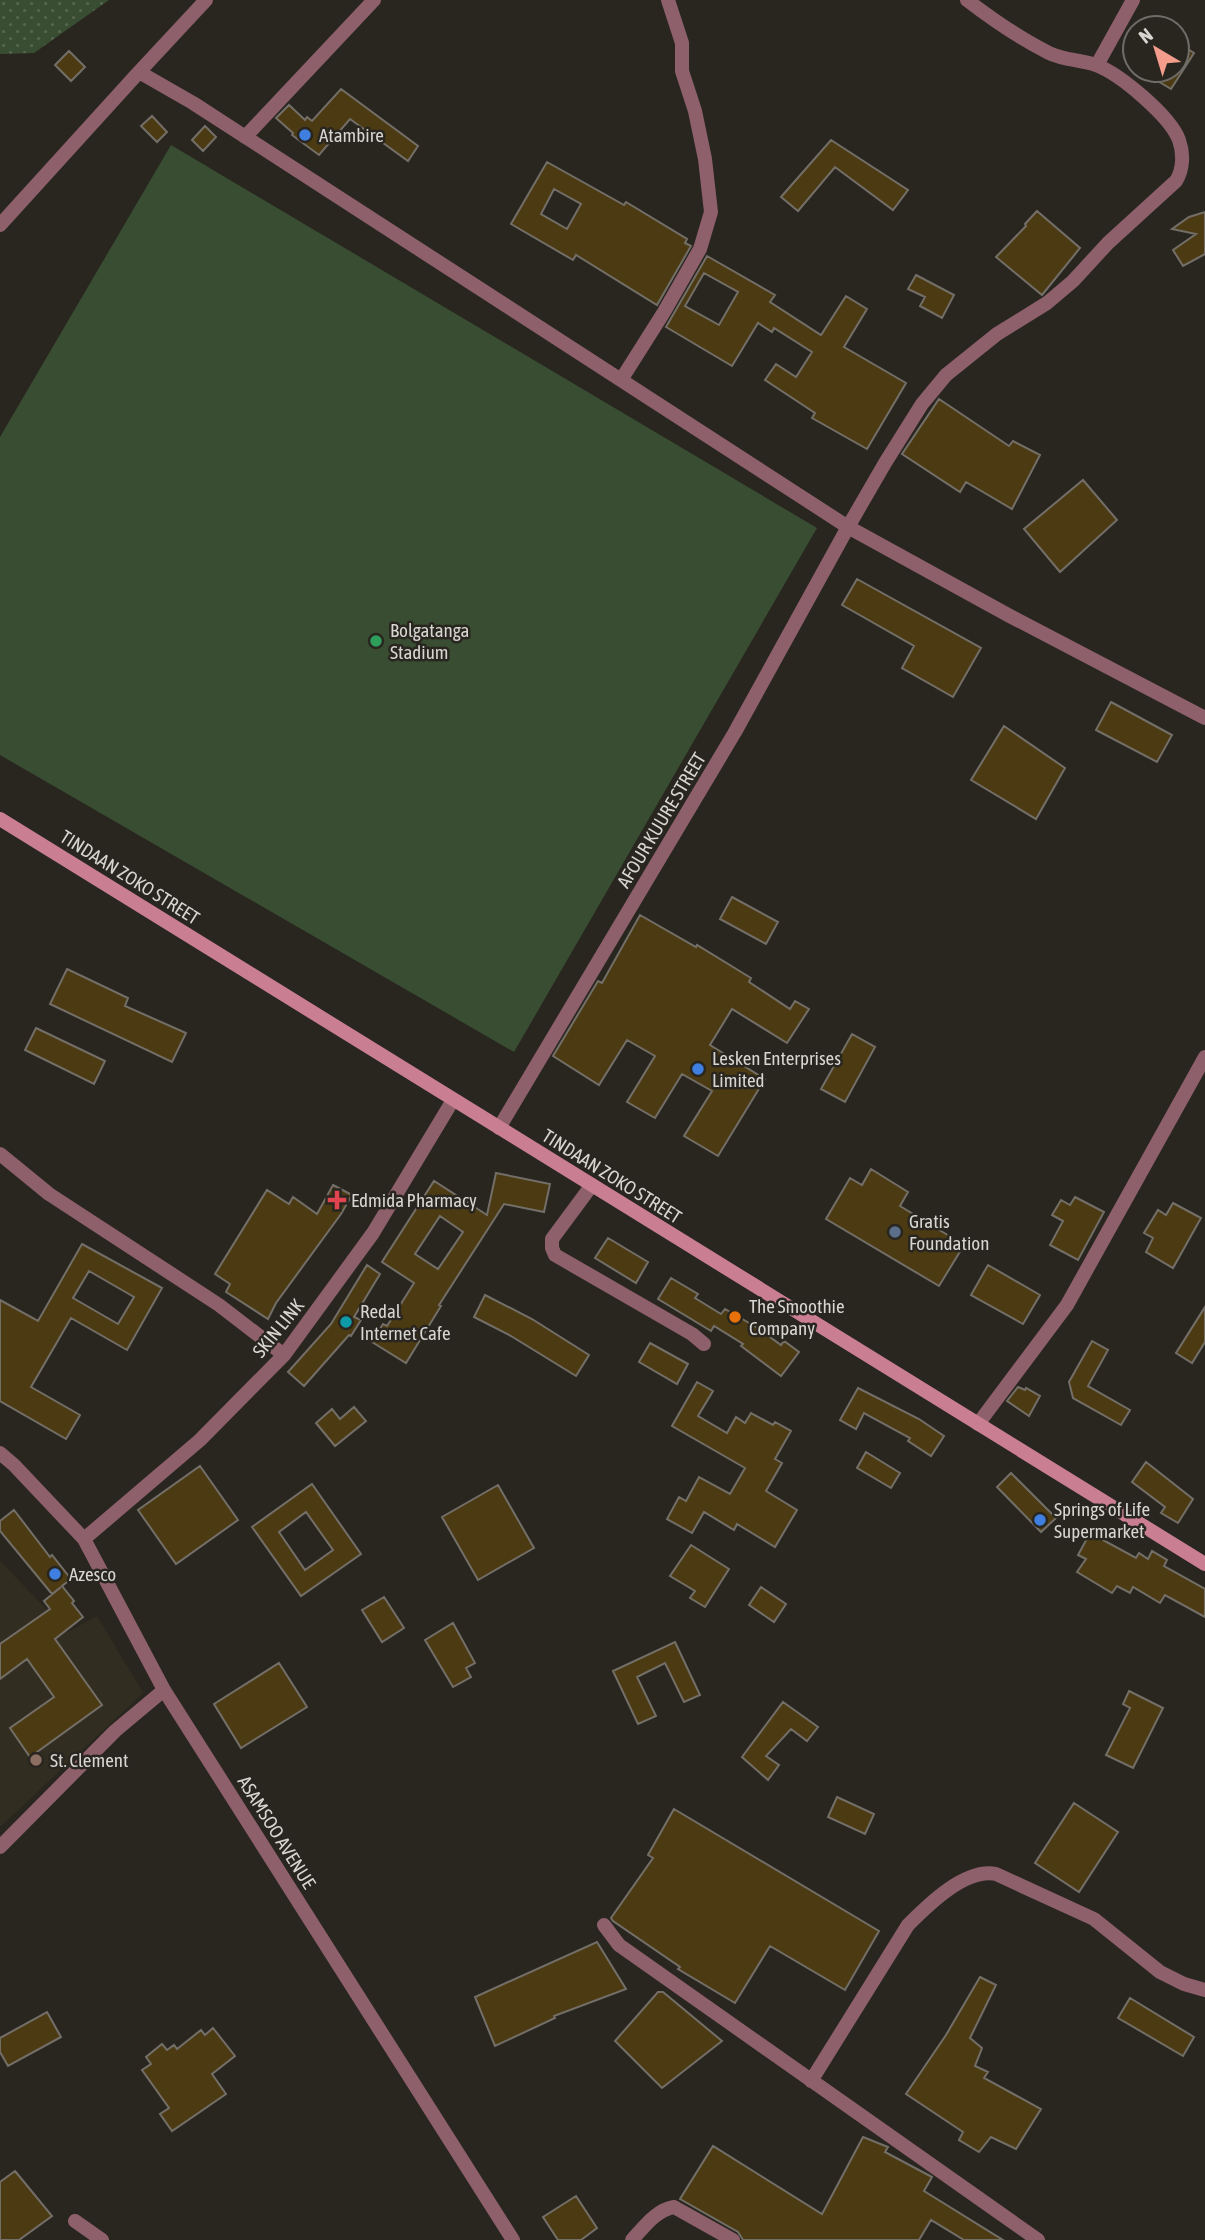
<svg xmlns="http://www.w3.org/2000/svg" width="1205" height="2240" font-family="'Asap Condensed',sans-serif">
	<style>
		.built { fill: #322d21 }
		.grass { fill: url(#grass-dots) }
		.pitch { fill: #384d31 }
		.building { fill: #4c3b12; stroke: #736f68; stroke-width: 2; fill-rule: evenodd }
		.lines { fill: none; stroke-linecap: round; stroke-linejoin: round }
		.minor { stroke: #8e606b; stroke-width: 14 }
		.secondary { stroke: #c97f91; stroke-width: 14 }
		.shop-dot { fill: #3f7fe0; stroke: #292620; stroke-width: 2.5 }
		.leisure-dot { fill: #2e9e5b; stroke: #292620; stroke-width: 2.5 }
		.health-dot { fill: #e0444e; stroke: #292620; stroke-width: 2.5 }
		.service-dot { fill: #5c6f8a; stroke: #292620; stroke-width: 2.5 }
		.food-dot { fill: #e8710a; stroke: #292620; stroke-width: 2.5 }
		.culture-dot { fill: #0f9aa8; stroke: #292620; stroke-width: 2.5 }
		.education-dot { fill: #8d6e63; stroke: #292620; stroke-width: 2.5 }
		.labels { text-anchor: middle; stroke-width: 5; stroke-linejoin: round; paint-order: stroke }
		.poi-label { font-size: 19px; fill: #d7d5d1; stroke: #292620; text-anchor: start }
		.street-label { font-size: 19px; fill: #d7d5d1; stroke: #292620 }
	</style>
	<defs>
		<pattern id="grass-dots" width="8" height="8" patternUnits="userSpaceOnUse" patternTransform="scale(1.75)"><rect width="8" height="8" fill="#384d31"/><path d="M2 2h.1M6 6h.1" fill="none" stroke="#54664e" stroke-width="1.8" stroke-linecap="round"/></pattern>
	</defs>
	<rect width="100%" height="100%" fill="#292620"/>
	<path class="built" d="M0 1561 68 1632 97 1616 143 1693 0 1827Z"/>
	<path class="grass" d="M0 0H109L34 53 0 54Z"/>
	<path class="pitch" d="M171 145 817 528 514 1052 0 755V437Z"/>
	<path class="building" d="M1177 42 1194 53 1171 89 1156 80 1162 70H1177Z
		M69 51 85 67 71 81 55 65Z
		M341 89 418 146 408 161 350 119 319 155 292 135 293 133 276 118 289 105 305 120 307 117 312 121Z
		M152 116 167 132 157 142 141 126Z
		M205 126 216 137 203 151 192 140Z
		M831 140 908 190 893 210 835 167 798 211 781 197Z
		M547 162 624 205 626 202 687 239 685 243 691 246 657 305 576 255 573 260 511 224ZM554 189 581 204 567 229 541 214Z
		M1037 211 1080 248 1042 295 996 257 1026 226 1025 224Z
		M1205 212V254L1183 266 1173 250 1196 234 1172 229 1189 217Z
		M707 256 775 295 770 302 821 335 846 296 867 309 844 347 906 383 867 449 812 418 815 413 765 380 776 364 796 377 812 352 774 328 772 332 758 323 732 366 666 327ZM704 273 738 292 719 325 685 306Z
		M916 275 954 295 942 318 920 306 925 297 908 289Z
		M939 399 1009 446 1013 441 1040 455 1012 509 966 482 960 492 902 454Z
		M1083 480 1117 520 1060 572 1024 529Z
		M857 579 981 648 953 697 902 668 914 646 842 605Z
		M1111 702 1172 735 1157 762 1096 730Z
		M1004 726 1065 768 1036 819 971 780Z
		M732 897 778 922 766 944 720 919Z
		M640 915 696 947 697 945 751 978 749 982 790 1009 795 1001 809 1009 787 1043 732 1009 710 1045 765 1079 718 1156 684 1136 712 1091 682 1074 655 1118 627 1102 655 1056 627 1040 599 1085 553 1056 598 981 602 983Z
		M67 969 128 998 125 1006 186 1033 172 1062 50 1004Z
		M36 1028 105 1061 94 1084 25 1050Z
		M852 1034 875 1047 845 1102 821 1089Z
		M871 1169 908 1192 900 1206 964 1245 939 1286 826 1219 850 1178 862 1185Z
		M496 1173 550 1184 544 1212 504 1204 439 1305 441 1306 406 1363 372 1342 383 1324 387 1326 414 1283 382 1262 434 1181 487 1215ZM440 1216 463 1232 438 1269 415 1254Z
		M333 1185 352 1195 341 1214 276 1303 268 1319 226 1292 230 1284 215 1274 267 1190 289 1204 293 1197 317 1214Z
		M1075 1197 1104 1212 1078 1260 1050 1245 1063 1221 1052 1215 1061 1200 1070 1205Z
		M1173 1203 1201 1218 1173 1268 1146 1252 1153 1238 1144 1233 1158 1210 1166 1215Z
		M608 1238 648 1262 636 1283 595 1258Z
		M82 1244 162 1288 127 1350 71 1318 31 1387 80 1415 66 1439 0 1401V1300L38 1321ZM89 1271 134 1297 118 1324 73 1298Z
		M367 1265 380 1274 354 1317 361 1320 351 1336 349 1335 304 1386 288 1372 331 1324Z
		M988 1265 1040 1295 1023 1324 971 1295Z
		M671 1278 698 1294 695 1298 721 1314 725 1309 756 1327 781 1345 784 1341 799 1352 781 1376 741 1346 743 1344 714 1326 711 1331 658 1299Z
		M485 1295 532 1319 589 1355 576 1376 511 1336 474 1317Z
		M1205 1307V1342L1192 1363 1176 1353Z
		M1092 1341 1108 1350 1088 1386 1130 1410 1121 1425 1073 1398 1069 1382Z
		M650 1343 688 1364 677 1384 639 1362Z
		M697 1382 713 1391 698 1416 727 1433 736 1417 745 1423 751 1413 773 1425 775 1422 791 1431 775 1459 782 1463 766 1491 797 1510 775 1547 737 1524 734 1530 704 1512 692 1533 667 1519 679 1497 686 1501 699 1477 730 1494 745 1468 672 1426Z
		M1018 1387 1025 1390 1026 1388 1040 1396 1029 1416 1007 1401Z
		M858 1388 919 1419 944 1436 931 1456 908 1441 910 1438 864 1413 856 1429 840 1420Z
		M354 1407 366 1421 335 1446 316 1423 332 1409 340 1419Z
		M866 1452 900 1473 891 1488 857 1468Z
		M1146 1462 1193 1499 1178 1523 1161 1513 1165 1507 1132 1482Z
		M200 1466 238 1520 176 1564 138 1510Z
		M1011 1473 1056 1518 1041 1532 997 1487Z
		M312 1484 361 1554 301 1596 252 1527ZM306 1512 333 1550 305 1570 279 1532Z
		M498 1485 534 1548 478 1580 442 1517Z
		M14 1510 50 1557 52 1555 71 1579 62 1586 74 1601 72 1603 83 1617 55 1639 102 1705 30 1757 10 1728 54 1697 27 1659 0 1679V1644L50 1609 44 1601 61 1587 52 1594 0 1531V1521Z
		M1090 1533 1136 1558 1139 1553 1148 1559 1152 1551 1167 1560 1164 1566 1205 1589V1617L1165 1595 1160 1603 1133 1587 1130 1593 1117 1586 1112 1593 1077 1572 1086 1559 1078 1555Z
		M691 1545 729 1569 705 1607 690 1598 695 1591 670 1576Z
		M761 1587 786 1604 774 1622 749 1605Z
		M384 1597 404 1628 382 1642 362 1610Z
		M453 1623 475 1663 466 1668 471 1677 453 1687 425 1640Z
		M675 1642 700 1695 684 1702 665 1663 637 1677 656 1716 638 1724 613 1671Z
		M279 1663 307 1707 241 1748 214 1704Z
		M1129 1691 1163 1708 1133 1768 1106 1755 1130 1708 1123 1704Z
		M783 1702 818 1727 807 1741 791 1729 766 1756 779 1765 768 1780 742 1757Z
		M837 1797 874 1814 865 1834 828 1817Z
		M1074 1803 1118 1832 1079 1892 1035 1863Z
		M674 1809 879 1931 845 1990 770 1946 735 2003 678 1969 680 1967 613 1921 611 1918 653 1858 648 1855Z
		M597 1942 626 1989 554 2016 555 2018 495 2046 475 1997Z
		M980 1977 996 1985 970 2038 982 2048 975 2066 988 2072 984 2078 1041 2109 1016 2149 991 2137 979 2152 959 2140 963 2132 906 2094 946 2035Z
		M658 1992H663L722 2041 662 2088 615 2041Z
		M1130 1998 1194 2037 1183 2056 1118 2018Z
		M47 2012 61 2037 8 2066 0 2052V2038Z
		M213 2028 235 2056 212 2074 226 2094 172 2131 160 2114 169 2108 142 2070 151 2064 146 2057 162 2044 167 2050 174 2045 177 2049 201 2030 205 2035Z
		M863 2137 888 2147 885 2152 932 2177 924 2191 1003 2240H964L931 2220 919 2240H743L738 2232 680 2199 713 2146 822 2214Z
		M15 2171 52 2216 19 2240H0V2182Z
		M576 2196 597 2228 581 2240H558L543 2217Z"/>
	<g class="lines">
		<path class="minor" d="M1097 65 1133 0
			M139 72 206 0
			M245 137 374 0
			M0 225 139 72 193 103 848 527 1008 615 1205 718
			M621 380 664 312 700 249 711 212 705 159 695 111 682 71V43L668 0
			M499 1128 735 732 848 527 885 463 922 404 946 375 997 334 1047 303 1073 281 1108 243 1176 181C1183 170 1184 154 1179 140 1170 116 1120 74 1096 65 1081 60 1063 60 1049 53 1019 38 993 20 967 0
			M0 1154 49 1194 219 1305 284 1355
			M592 1185 552 1239V1248L555 1255 692 1334 704 1344
			M978 1424 1067 1305 1205 1057
			M0 1453 14 1465 84 1539 164 1690 513 2240
			M84 1539 200 1440 284 1355 373 1233 453 1100
			M0 1847 115 1731 164 1690
			M604 1925 619 1945 1038 2240
			M811 2081 908 1925C928 1905 965 1868 996 1874L1094 1919 1160 1972 1184 1984 1205 1990
			M75 2221 102 2240
			M632 2240C644 2227 656 2210 674 2207L733 2240"/>
		<path class="secondary" d="M0 819 1205 1564"/>
	</g>
	<g class="shop-dot">
		<circle cx="305" cy="135" r="7"/>
		<circle cx="698" cy="1069" r="7"/>
		<circle cx="1040" cy="1520" r="7"/>
		<circle cx="55" cy="1574" r="7"/>
	</g>
	<circle class="leisure-dot" cx="376" cy="641" r="7"/>
	<path class="health-dot" d="M333.5 1189.5h7v7h7v7h-7v7h-7v-7h-7v-7h7z"/>
	<circle class="service-dot" cx="895" cy="1232" r="7"/>
	<circle class="food-dot" cx="735" cy="1317" r="7"/>
	<circle class="culture-dot" cx="346" cy="1322" r="7"/>
	<circle class="education-dot" cx="36" cy="1760" r="7"/>
	<g class="labels">
		<g class="poi-label">
			<text x="319" y="142">Atambire</text>
			<text x="390" y="637">Bolgatanga<tspan x="390" dy="22">Stadium</tspan></text>
			<text x="712" y="1065">Lesken Enterprises<tspan x="712" dy="22">Limited</tspan></text>
			<text x="351" y="1207">Edmida Pharmacy</text>
			<text x="909" y="1228">Gratis<tspan x="909" dy="22">Foundation</tspan></text>
			<text x="749" y="1313">The Smoothie<tspan x="749" dy="22">Company</tspan></text>
			<text x="360" y="1318">Redal<tspan x="360" dy="22">Internet Cafe</tspan></text>
			<text x="1054" y="1516">Springs of Life<tspan x="1054" dy="22">Supermarket</tspan></text>
			<text x="69" y="1581">Azesco</text>
			<text x="50" y="1767">St. Clement</text>
		</g>
		<g class="street-label">
			<text transform="translate(661 820) rotate(-59)" y="7">AFOUR KUURE STREET</text>
			<text transform="translate(130 877) rotate(32)" y="7">TINDAAN ZOKO STREET</text>
			<text transform="translate(612 1176) rotate(32)" y="7">TINDAAN ZOKO STREET</text>
			<text transform="translate(278 1328) rotate(-51)" y="7">SKIN LINK</text>
			<text transform="translate(277 1832) rotate(58)" y="7">ASAMSOO AVENUE</text>
		</g>
	</g>
	<g transform="translate(1156 49) rotate(322)"><circle r="33" fill="#292620" stroke="#6f6c67" stroke-width="2"/>
	<path d="M0-5L12 26L0 18L-12 26Z" fill="#f49d8d"/>
	<text y="-10" font-size="19" font-weight="bold" text-anchor="middle" fill="#d7d5d1">N</text>
	</g>
</svg>
